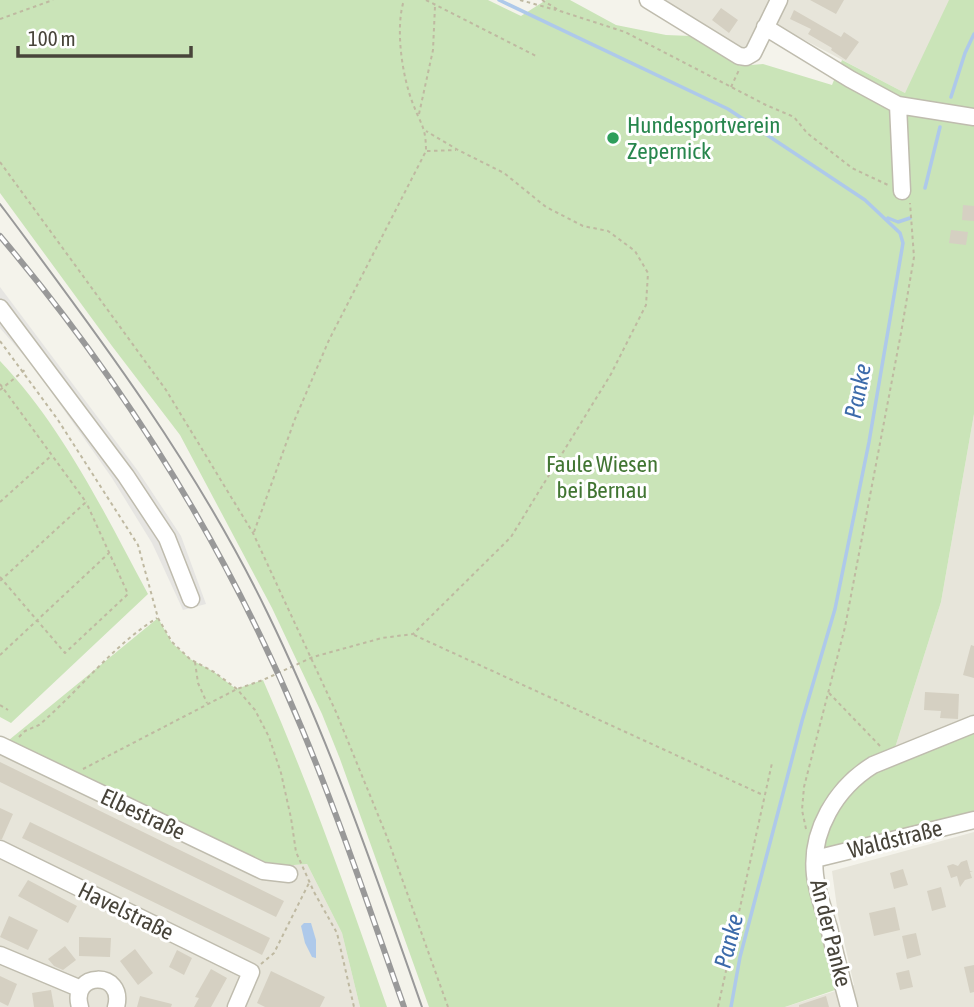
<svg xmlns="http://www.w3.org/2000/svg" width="974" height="1007" font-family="'Asap Condensed',sans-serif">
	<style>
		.residential { fill: #e7e5da }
		.green { fill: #cae4b8 }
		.parking { fill: #e6e5e2 }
		.water { fill: #aec9ea }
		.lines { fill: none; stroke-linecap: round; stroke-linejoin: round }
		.stream { stroke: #aec9ea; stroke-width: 3.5 }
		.building { fill: #d5d0c2 }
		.minor-casing { stroke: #bfbcae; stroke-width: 19 }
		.path { stroke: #bfb9a1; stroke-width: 2; stroke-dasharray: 3.5 3.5; stroke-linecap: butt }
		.minor { stroke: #fff; stroke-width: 16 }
		.tram { stroke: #999; stroke-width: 2 }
		.rail-casing { stroke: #999; stroke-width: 6 }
		.rail { stroke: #fff; stroke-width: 3.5; stroke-dasharray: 10; stroke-linecap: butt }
		.leisure-dot { fill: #2e9e5b; stroke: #fff; stroke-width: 2.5 }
		.labels { text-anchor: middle; stroke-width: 6; stroke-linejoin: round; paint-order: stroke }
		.leisure-label { font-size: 23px; fill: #27864d; stroke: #fff; text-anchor: start }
		.park-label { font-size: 23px; fill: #417532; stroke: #fff }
		.street-label { font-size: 23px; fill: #48443a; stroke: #fff }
		.water-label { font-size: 24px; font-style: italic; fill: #3c6baa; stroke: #fff }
	</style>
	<rect width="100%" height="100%" fill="#f4f3eb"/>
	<path class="residential" d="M647 0H954L905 93 776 25 747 52Z
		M974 414V716L894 751 941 602Z
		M0 736 76 772 295 865 307 864 342 933 360 1007H0Z
		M974 832V1007H785L854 985 838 915 832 871Z"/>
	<path class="green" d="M0 0H488L521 16 546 0H570L616 25 666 35 691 36 740 66 763 64 832 85 842 60 905 93 949 0H974V414L941 602 894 751 974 730V816L811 853 838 989 785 1007H429L340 759 322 714 272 608 180 435 112 346 0 193Z
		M0 361C63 427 105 514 148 594L11 723 0 717Z
		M158 618 172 643 190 659 214 672 236 689 263 680C310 787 349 897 387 1007H360L342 933 307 864 268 867 9 740Z"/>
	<path class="parking" d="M0 287 138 471 181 536 206 604 183 610 152 543 112 478 33 366 0 328Z"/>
	<path class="water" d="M304 923H311L316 940V958L312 957 305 943 301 926Z"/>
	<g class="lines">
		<path class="stream" d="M499 0 728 109 865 200 900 233 903 243 869 442 835 609 802 721 740 957 731 1007
			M951 97 965 53 974 34
			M925 188 940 127
			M888 218 898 222 910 218"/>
	</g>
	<path class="building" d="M810 0H844L836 14Z
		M721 8 738 20 729 33 712 20Z
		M794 10 841 37 844 32 859 42 846 60 831 50 832 48 808 34 811 29 790 19Z
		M963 205 974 206V221L962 220Z
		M951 230 968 232 966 245 949 243Z
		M971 645 974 646V678L963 675Z
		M925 692 959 694 958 719 940 718 941 711 924 710Z
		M0 762 284 901 276 917 0 782Z
		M0 808 13 814 2 839H0Z
		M30 822 270 938 262 955 22 838Z
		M967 860 970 871 973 872H970L972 878 965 880 960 887 957 876 951 878 947 866 953 864 958 866 961 862Z
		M903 869 908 885 894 889 890 873Z
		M28 880 77 906 68 923 18 896Z
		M941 887 946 907 932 911 927 891Z
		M895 907 900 930 874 936 869 913Z
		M9 916 38 930 28 950 0 937Z
		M916 933 921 955 907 959 902 936Z
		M79 937 111 938 110 957 79 956Z
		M65 946 76 960 63 970 54 966 48 959Z
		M135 949 153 973 138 985 120 961Z
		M177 950 192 958 184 975 169 967Z
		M974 965V992L970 993 964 967Z
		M211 969 227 978 211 1007H194L199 998 195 997Z
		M909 970 913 987 900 990 896 973Z
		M271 971 325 997 320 1007H265L257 1003Z
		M0 976 17 984 8 1006 0 1002Z
		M51 990 54 1007H34L32 993Z
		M140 996 172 1004 171 1007H137Z
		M826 996 829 1007H799V1005Z"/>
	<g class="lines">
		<defs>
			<path id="minor" d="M648 0 739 56 746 57 753 53 779 0
				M765 27 850 79 898 105 974 117
				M898 105 902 191
				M0 308 126 476 167 538 191 599
				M0 745 263 871 289 874
				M0 849 251 972 236 1007
				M815 859 974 820
				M0 955 81 989
				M80 1007C69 971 126 970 116 1007
				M849 1007C842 981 835 954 829 928 824 911 817 892 815 875 810 831 836 788 873 765L974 724"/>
		</defs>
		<use href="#minor" class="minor-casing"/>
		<path class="path" d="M426 0 538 57
			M520 0 556 10
			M542 0 560 11 625 32 766 105 794 117 807 133 852 168 888 185
			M0 19 53 0
			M731 87 739 70
			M419 114 433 50 435 6
			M427 151 456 150
			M0 162 166 390 253 533 336 712 387 837 448 1007
			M0 341 58 420 138 545 158 618 172 642 190 659 214 672 237 689 255 710 269 737 281 773 291 818 296 852 314 892 337 933 354 1007
			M0 384 86 502 0 581
			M0 390 26 369
			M0 502 51 456
			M254 532 295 419 329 340 426 151C426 127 421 125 413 104 402 76 395 28 404 0
			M0 577 65 653 128 594 86 502
			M414 635 763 795
			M0 655 109 553
			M195 662 198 683 207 703
			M829 693 881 747
			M0 705 8 710
			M19 737 25 731 39 725C79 691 112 646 157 618
			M83 769 237 689 263 680 313 657 382 638 413 634 511 537 611 374 646 305 648 273 635 251 608 231 583 226 546 207 504 173 458 150 426 131
			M806 829 802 810 804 787 845 627 901 333 914 257 910 203
			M261 964 274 953 309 883
			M718 1007 772 763"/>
		<use href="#minor" class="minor"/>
		<path class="tram" d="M0 204C98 335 196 465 267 612 329 739 375 873 422 1007"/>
		<defs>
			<path id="rail" d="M0 236C125 384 228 550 302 729 340 820 371 914 404 1007"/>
		</defs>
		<use href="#rail" class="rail-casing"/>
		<use href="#rail" class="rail"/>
	</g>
	<circle class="leisure-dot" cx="613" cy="138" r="7"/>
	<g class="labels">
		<g class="leisure-label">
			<text x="627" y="133">Hundesportverein<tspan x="627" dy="26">Zepernick</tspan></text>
		</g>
		<g class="park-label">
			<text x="602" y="472">Faule Wiesen<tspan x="602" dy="26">bei Bernau</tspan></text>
		</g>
		<g class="street-label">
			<text transform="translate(143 814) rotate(25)" y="8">Elbestraße</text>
			<text transform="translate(895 839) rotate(-14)" y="8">Waldstraße</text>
			<text transform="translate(126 911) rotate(26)" y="8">Havelstraße</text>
			<text transform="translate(831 933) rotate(76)" y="8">An der Panke</text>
		</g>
		<g class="water-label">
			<text transform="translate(858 391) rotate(-79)" y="8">Panke</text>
			<text transform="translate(729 941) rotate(-76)" y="8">Panke</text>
		</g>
	</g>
	<path d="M18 46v10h173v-10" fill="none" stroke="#48443a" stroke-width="3.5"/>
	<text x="28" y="46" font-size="21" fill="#48443a" stroke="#ffffff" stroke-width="5" paint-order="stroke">100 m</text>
</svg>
